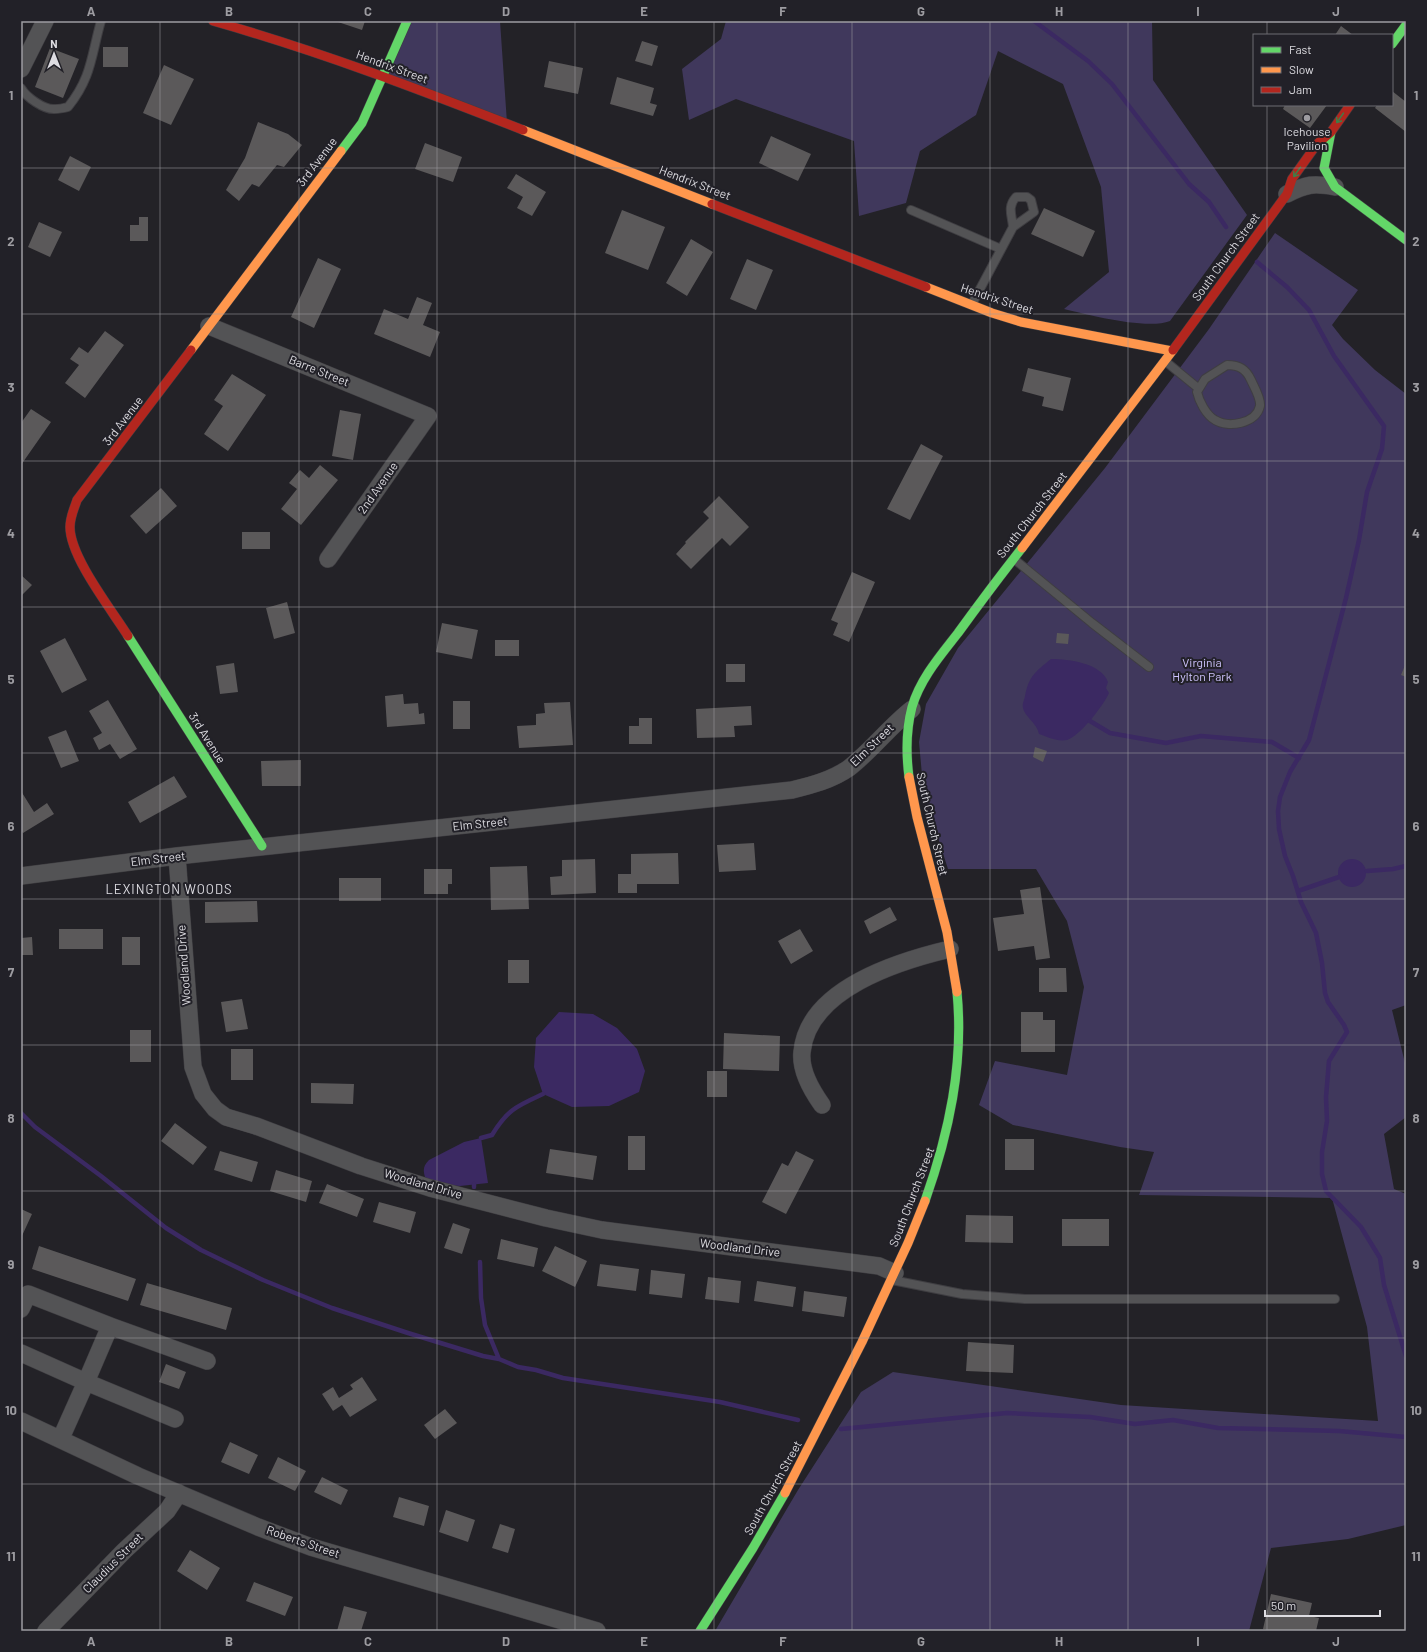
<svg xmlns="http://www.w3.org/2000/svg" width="1427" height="1652" font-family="Barlow,sans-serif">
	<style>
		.green { fill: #40385c }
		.water { fill: #3b2962 }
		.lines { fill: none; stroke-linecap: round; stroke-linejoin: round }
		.stream { stroke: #3b2962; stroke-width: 4.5 }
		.building { fill: #5b595a }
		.lane-casing { stroke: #3f3e42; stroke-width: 10 }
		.street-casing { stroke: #3f3e42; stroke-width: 18 }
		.fast-casing { stroke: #3f3e42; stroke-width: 10 }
		.slow-casing { stroke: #3f3e42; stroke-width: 10 }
		.jam-casing { stroke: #3f3e42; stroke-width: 10 }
		.lane { stroke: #535355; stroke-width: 8 }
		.street { stroke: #535355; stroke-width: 17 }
		.fast { stroke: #63d668; stroke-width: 9 }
		.slow { stroke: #ff974d; stroke-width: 9 }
		.jam { stroke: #b3261e; stroke-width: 9 }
		.oneway { stroke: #427c48 }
		.grid { fill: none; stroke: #9d9ca1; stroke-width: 1; stroke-opacity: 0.55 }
		.poi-dot { fill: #9d9ca1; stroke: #222128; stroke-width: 1.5 }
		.labels { text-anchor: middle; stroke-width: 4; stroke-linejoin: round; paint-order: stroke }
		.street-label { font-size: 12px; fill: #dedde2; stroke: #222128 }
		.poi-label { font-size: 12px; fill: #dedde2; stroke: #222128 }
		.park-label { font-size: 12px; fill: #cec3fd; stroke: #222128 }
		.neighbourhood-label { font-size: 13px; letter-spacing: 1px; fill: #dedde2; stroke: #222128 }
		.neatline { fill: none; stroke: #9d9ca1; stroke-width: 1.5 }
		.grid-label { font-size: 13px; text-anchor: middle; font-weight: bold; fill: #9d9ca1 }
	</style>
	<rect width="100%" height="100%" fill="#232227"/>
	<path class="green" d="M407 21H500L507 123 383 75Z
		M726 21H1152L1153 80 1247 215 1170 321C1147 330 1089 315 1064 309L1109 272 1101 187 1063 84 998 51 976 115 920 151 906 203 859 216 854 141 736 99 689 120 682 69 721 39Z
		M1275 233 1358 290 1332 325 1343 339 1375 370 1406 394V1005L1392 1010 1406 1067V1117L1384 1134 1394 1189 1406 1194V1525L1348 1539 1271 1548 1249 1631H715L798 1490 861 1392 893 1372 1121 1405 1378 1421 1367 1327 1332 1198 1139 1195 1154 1152 1120 1147 1013 1125 979 1105 995 1061 1067 1075 1084 987 1067 921 1036 869H948L928 807 922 775 919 742 926 704 958 648 1105 468 1209 329Z"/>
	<path class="water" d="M1051 659C1069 659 1101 663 1108 682L1106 688 1109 693C1104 705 1079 737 1067 740 1057 742 1048 737 1039 734 1037 724 1028 719 1024 711 1021 704 1024 702 1025 696 1029 676 1035 672 1051 659Z
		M1338 873a14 14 0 1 1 28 0a14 14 0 1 1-28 0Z
		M559 1012 593 1014 617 1028 637 1049 645 1071 639 1092 609 1106 572 1107 543 1094 534 1067 536 1038Z
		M481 1138 488 1183 460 1186 436 1184 425 1177C423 1170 423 1166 429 1160L464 1142Z"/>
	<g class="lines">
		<path class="stream" d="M1034 21 1088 61 1112 84 1189 184 1209 202 1226 227
			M1257 262 1287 287 1309 310 1334 356 1384 426 1382 449 1367 492 1359 540 1346 598 1309 740 1290 772 1280 797 1278 811 1279 829 1285 856 1293 876 1301 902 1316 933 1322 963 1325 993 1328 1002 1344 1025 1347 1032 1329 1061 1326 1097 1327 1121 1322 1152V1174L1326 1191 1361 1227 1380 1258 1384 1285 1406 1356
			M1090 721 1110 733 1166 743 1201 736 1272 742 1299 758
			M1367 871 1393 869 1406 866
			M1298 891 1339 877
			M21 1113 35 1127 101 1176 166 1228 201 1250 263 1280 332 1308 408 1333 483 1356 499 1359 518 1367 536 1370 563 1378 720 1402 798 1420
			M481 1138 492 1135C508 1109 517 1106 543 1094
			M474 1184V1187
			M480 1262 481 1298 485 1325 499 1359
			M841 1429 1007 1413 1090 1417 1135 1424 1173 1420 1218 1428 1339 1431 1406 1437"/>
	</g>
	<path class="building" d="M335 21H365L362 30Z
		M1341 26 1353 35H1335Z
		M642 41 658 46 652 66 635 61Z
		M103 47H128V67H103Z
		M50 48 79 59 63 98 35 87Z
		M549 61 583 68 578 94 544 87Z
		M164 65 194 79 171 125 143 113Z
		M617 77 654 88 650 103 657 105 653 116 610 104Z
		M1392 91 1406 102V132L1375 108 1377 105H1392Z
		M1285 105H1327L1310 128 1283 109Z
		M258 122 288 134 302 145 284 167 277 165 259 187 252 184 239 201 226 190 245 158Z
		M771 136 811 154 798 181 759 163Z
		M425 143 462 157 453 182 415 169Z
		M70 156 91 167 79 191 58 180Z
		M516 174 546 192 532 216 517 208 523 197 507 188Z
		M1044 208 1095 231 1083 257 1031 234Z
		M622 210 665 227 648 270 605 253Z
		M139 217H148V241H130V225H139Z
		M39 222 62 232 50 257 28 247Z
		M691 239 713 252 687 296 666 283Z
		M318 258 341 269 314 328 291 317Z
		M747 259 773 270 756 310 730 299Z
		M417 297 432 303 423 325 440 332 430 357 374 334 384 309 408 319Z
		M105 331 124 345 85 398 65 383 79 365 70 359 79 347 88 353Z
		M1028 368 1071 378 1063 411 1042 406 1044 397 1022 391Z
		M232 374 266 395 228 451 204 434 223 406 214 400Z
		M31 409 51 422 21 465V423Z
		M340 410 361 414 353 460 332 456Z
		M921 444 943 456 910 520 887 509Z
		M320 465 338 480 301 525 281 509 297 489 289 483 300 470 309 478Z
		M161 488 177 506 146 534 130 516Z
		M719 496 749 527 730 546 722 538 691 569 676 554 686 543 685 542 709 518 703 512Z
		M242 532H270V549H242Z
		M852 572 875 582 849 642 833 635 838 623 831 620Z
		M21 575 32 585 21 596Z
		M287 602 295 633 274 639 266 608Z
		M442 623 478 630 472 659 436 652Z
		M1057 633 1069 634 1068 644 1056 643Z
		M65 638 87 680 62 693 40 651Z
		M495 640H519V656H495Z
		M234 663 238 692 220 694 216 666Z
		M1406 663V677L1401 675Z
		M726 664H745V682H726Z
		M403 694 404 704 418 703 419 714 424 713 425 724 387 727 385 696Z
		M108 700 137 749 120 759 110 744 99 750 93 738 102 733 89 711Z
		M453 701H470V729H453Z
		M570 702 573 745 519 748 517 726 536 725V714L545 713 544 703Z
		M751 706 752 725 734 726 735 737 697 738 696 709Z
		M639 718H652V744H629V726H639Z
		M66 730 79 761 61 768 48 737Z
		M1035 747 1047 751 1043 762 1033 757Z
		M301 760V786H262L261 761Z
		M174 776 187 797 140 823 128 802Z
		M21 791 34 812 47 803 54 814 23 833 21 830Z
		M754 843 756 870 719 872 717 845Z
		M678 853 679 884H637V893H618V874H631V854Z
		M595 859 596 893 551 895 550 877 562 876V860Z
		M527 866 529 909 491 910 490 867Z
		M424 869H452V884H448V894H424Z
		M339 878H381V901H339Z
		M1040 887 1050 958 1036 960 1034 946 998 951 993 918 1024 914 1020 890Z
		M257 901 258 922 205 923V902Z
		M890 907 897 920 870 934 864 921Z
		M59 929H103V949H59Z
		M800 929 813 951 791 964 778 941Z
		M32 937 33 955H21V938Z
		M122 937H140V965H122Z
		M508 960H529V983H508Z
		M1039 968H1066L1067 992H1039Z
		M242 999 248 1029 226 1032 221 1002Z
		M1021 1012H1043V1020H1055V1052H1021Z
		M130 1030H151V1062H130Z
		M724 1033 780 1036 779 1071 723 1069Z
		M231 1049H253V1080H231Z
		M707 1071H727V1097H707Z
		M311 1083 354 1084 353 1104 311 1103Z
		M175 1123 207 1147 193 1165 161 1141Z
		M628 1136H645V1170H628Z
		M1005 1139H1034V1170H1005Z
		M550 1149 597 1156 593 1180 546 1173Z
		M220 1151 258 1162 252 1182 214 1170Z
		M796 1151 814 1160 786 1214 762 1202 782 1163 788 1166Z
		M276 1170 312 1181 306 1202 270 1191Z
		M327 1184 364 1199 357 1217 319 1203Z
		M379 1202 416 1212 410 1233 373 1222Z
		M21 1209 32 1214 21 1238Z
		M966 1215 1013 1216V1243L965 1242Z
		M1062 1219H1109V1246H1062Z
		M453 1223 470 1229 462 1254 444 1248Z
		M501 1239 538 1248 534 1267 497 1259Z
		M39 1246 136 1279 128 1301 32 1269Z
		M555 1246 587 1261 575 1287 542 1271Z
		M600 1264 639 1269 636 1291 597 1286Z
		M651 1270 685 1274 682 1298 649 1294Z
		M708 1277 741 1281 739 1303 705 1299Z
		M757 1281 796 1287 793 1307 754 1301Z
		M147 1283 232 1308 226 1330 140 1305Z
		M804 1291 847 1297 844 1317 802 1311Z
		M968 1342 1014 1345 1013 1373 966 1371Z
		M166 1364 186 1372 179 1389 159 1382Z
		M362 1377 377 1400 350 1417 342 1405 333 1411 322 1394 333 1387 339 1398 353 1389 350 1385Z
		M445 1409 457 1423 435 1439 424 1425Z
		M230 1442 258 1455 249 1474 221 1462Z
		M278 1457 306 1471 295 1491 268 1478Z
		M322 1477 348 1490 341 1505 314 1492Z
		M399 1497 429 1506 424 1526 393 1517Z
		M446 1510 475 1520 468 1542 439 1532Z
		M500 1524 515 1529 508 1553 492 1548Z
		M190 1550 220 1568 207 1590 177 1571Z
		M254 1582 293 1597 285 1616 246 1601Z
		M1271 1594 1312 1603 1309 1616 1319 1618 1316 1631H1274L1263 1629Z
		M344 1606 367 1612 361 1631H337Z"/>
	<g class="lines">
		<defs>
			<path id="lane" d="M21 88C26 97 44 110 55 109 59 109 64 108 68 107 92 77 91 56 101 21
				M911 210 1001 249
				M972 304 1013 227 1034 212 1031 200 1027 197H1016C1007 207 1012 215 1013 227
				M1165 361 1198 388
				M1227 365C1239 365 1246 369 1251 380 1254 387 1261 398 1260 406 1256 424 1228 428 1215 420 1206 415 1199 401 1197 392L1205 379Z
				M1014 559 1092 623 1149 667
				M892 1280 962 1294 1025 1299H1335"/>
			<path id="street" d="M21 69 45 21
				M1287 194C1306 184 1314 183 1335 187
				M209 326 428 416 328 559
				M177 856 193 1067 203 1094 215 1109 226 1117 256 1126 361 1166 430 1188 546 1218 602 1230 879 1266 895 1273
				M21 876 177 856 792 790C812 785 832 780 849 768 872 750 889 727 912 709
				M822 1105C812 1091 800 1070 802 1052 808 989 899 961 950 949
				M21 1309 28 1294 110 1326
				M21 1353 86 1382 61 1438
				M175 1419 86 1382 110 1326 207 1361
				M21 1421 138 1476 258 1527 311 1547 597 1631
				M46 1631 124 1551 167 1511 179 1493"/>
			<path id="fast" d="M1392 44 1406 25
				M1331 132 1324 168 1335 187 1406 240
				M341 151 362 123 407 21
				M128 636 262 846
				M909 777C906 754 906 730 912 707 920 679 940 656 958 633 979 604 1000 576 1022 548
				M925 1201C949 1133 964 1064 957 992
				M700 1631 753 1548 785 1493"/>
			<path id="slow" d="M523 130 712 204
				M926 287 992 313 1021 322 1172 351
				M191 350 341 151
				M1022 548 1173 350
				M909 777 917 817 947 932 957 992
				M785 1493 862 1342 908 1243 925 1201"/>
			<path id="jam" d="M213 21C319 51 421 90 523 130
				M712 204 926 287
				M1173 350 1287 194 1292 179 1317 144 1331 132 1350 105
				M128 636C111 609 70 557 70 527 70 517 74 509 77 500L191 350"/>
		</defs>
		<use href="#lane" class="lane-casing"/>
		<use href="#street" class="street-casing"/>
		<use href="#fast" class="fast-casing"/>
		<use href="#slow" class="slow-casing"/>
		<use href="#jam" class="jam-casing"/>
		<use href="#lane" class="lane"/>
		<use href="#street" class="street"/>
		<use href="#fast" class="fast"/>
		<use href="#slow" class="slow"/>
		<use href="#jam" class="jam"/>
	</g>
	<defs><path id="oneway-shaft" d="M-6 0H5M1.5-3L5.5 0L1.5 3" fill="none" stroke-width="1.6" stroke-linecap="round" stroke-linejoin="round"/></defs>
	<g class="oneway">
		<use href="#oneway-shaft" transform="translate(1340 118) rotate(125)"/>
		<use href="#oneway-shaft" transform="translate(1297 172) rotate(126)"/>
	</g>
	<path class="grid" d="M160 21V1631M299 21V1631M437 21V1631M575 21V1631M714 21V1631M852 21V1631M990 21V1631M1128 21V1631M1267 21V35M1267 105V1631M21 168H1406M21 314H1406M21 461H1406M21 607H1406M21 753H1406M21 899H1406M21 1045H1406M21 1191H1406M21 1338H1406M21 1484H1406"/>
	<circle class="poi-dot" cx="1307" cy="118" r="4"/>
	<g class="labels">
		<g class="street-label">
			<text transform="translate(392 67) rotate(20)" y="4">Hendrix Street</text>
			<text transform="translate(317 162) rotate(-53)" y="4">3rd Avenue</text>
			<text transform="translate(695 183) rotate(21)" y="4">Hendrix Street</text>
			<text transform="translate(1226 257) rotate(-54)" y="4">South Church Street</text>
			<text transform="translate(997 299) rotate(18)" y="4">Hendrix Street</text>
			<text transform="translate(319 371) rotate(22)" y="4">Barre Street</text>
			<text transform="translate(123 421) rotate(-53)" y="4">3rd Avenue</text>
			<text transform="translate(378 488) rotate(-55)" y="4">2nd Avenue</text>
			<text transform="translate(1032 515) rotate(-52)" y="4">South Church Street</text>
			<text transform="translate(207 738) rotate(58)" y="4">3rd Avenue</text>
			<text transform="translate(872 745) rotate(-44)" y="4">Elm Street</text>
			<text transform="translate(480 824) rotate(-6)" y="4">Elm Street</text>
			<text transform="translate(932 824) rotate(77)" y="4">South Church Street</text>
			<text transform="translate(158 859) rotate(-7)" y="4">Elm Street</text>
			<text transform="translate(184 965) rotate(-94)" y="4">Woodland Drive</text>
			<text transform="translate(423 1184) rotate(16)" y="4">Woodland Drive</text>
			<text transform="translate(912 1197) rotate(-69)" y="4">South Church Street</text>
			<text transform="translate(740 1248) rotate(7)" y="4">Woodland Drive</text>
			<text transform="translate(773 1488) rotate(-61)" y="4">South Church Street</text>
			<text transform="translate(303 1542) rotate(19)" y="4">Roberts Street</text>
			<text transform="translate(113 1563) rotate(-45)" y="4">Claudius Street</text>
		</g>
		<g class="poi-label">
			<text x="1307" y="136">Icehouse<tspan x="1307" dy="14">Pavilion</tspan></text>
		</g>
		<g class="park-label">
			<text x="1202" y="667">Virginia<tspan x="1202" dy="14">Hylton Park</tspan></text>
		</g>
		<g class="neighbourhood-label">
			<text x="169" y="894">LEXINGTON WOODS</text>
		</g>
	</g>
	<rect width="1427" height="1652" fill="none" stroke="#222128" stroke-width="44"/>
	<rect x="1253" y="34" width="140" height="72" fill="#222128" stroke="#6d6c72"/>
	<rect x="1261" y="47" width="20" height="6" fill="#63d668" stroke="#6d6c72"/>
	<text x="1289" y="54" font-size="12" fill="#dedde2">Fast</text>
	<rect x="1261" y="67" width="20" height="6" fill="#ff974d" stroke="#6d6c72"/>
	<text x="1289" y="74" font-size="12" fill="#dedde2">Slow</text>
	<rect x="1261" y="87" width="20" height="6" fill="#b3261e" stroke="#6d6c72"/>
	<text x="1289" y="94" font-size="12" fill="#dedde2">Jam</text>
	<g transform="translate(54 54)" stroke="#222128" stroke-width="3" paint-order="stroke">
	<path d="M0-3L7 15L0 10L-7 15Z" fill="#dedde2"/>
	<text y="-6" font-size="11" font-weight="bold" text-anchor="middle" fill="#dedde2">N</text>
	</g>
	<path d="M1265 1610v6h115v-6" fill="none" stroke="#dedde2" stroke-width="2"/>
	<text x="1271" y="1610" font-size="12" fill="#dedde2" stroke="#222128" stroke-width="3" paint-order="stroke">50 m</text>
	<rect x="22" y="22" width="1383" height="1608" class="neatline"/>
	<g class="grid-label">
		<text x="91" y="16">A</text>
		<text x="229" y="16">B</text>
		<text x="368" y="16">C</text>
		<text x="506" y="16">D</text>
		<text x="644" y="16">E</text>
		<text x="783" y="16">F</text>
		<text x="921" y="16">G</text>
		<text x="1059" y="16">H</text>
		<text x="1198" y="16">I</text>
		<text x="1336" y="16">J</text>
		<text x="11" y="100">1</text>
		<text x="1416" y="100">1</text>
		<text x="11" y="246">2</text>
		<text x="1416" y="246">2</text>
		<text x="11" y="392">3</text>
		<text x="1416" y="392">3</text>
		<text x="11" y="538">4</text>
		<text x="1416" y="538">4</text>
		<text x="11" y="684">5</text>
		<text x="1416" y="684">5</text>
		<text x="11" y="831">6</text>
		<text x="1416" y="831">6</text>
		<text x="11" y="977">7</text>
		<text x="1416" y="977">7</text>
		<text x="11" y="1123">8</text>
		<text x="1416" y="1123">8</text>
		<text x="11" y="1269">9</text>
		<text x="1416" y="1269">9</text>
		<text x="11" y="1415">10</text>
		<text x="1416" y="1415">10</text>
		<text x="11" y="1561">11</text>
		<text x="1416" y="1561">11</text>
		<text x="91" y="1646">A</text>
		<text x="229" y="1646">B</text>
		<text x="368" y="1646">C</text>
		<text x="506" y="1646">D</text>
		<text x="644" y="1646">E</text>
		<text x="783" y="1646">F</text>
		<text x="921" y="1646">G</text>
		<text x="1059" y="1646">H</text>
		<text x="1198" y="1646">I</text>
		<text x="1336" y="1646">J</text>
	</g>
</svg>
